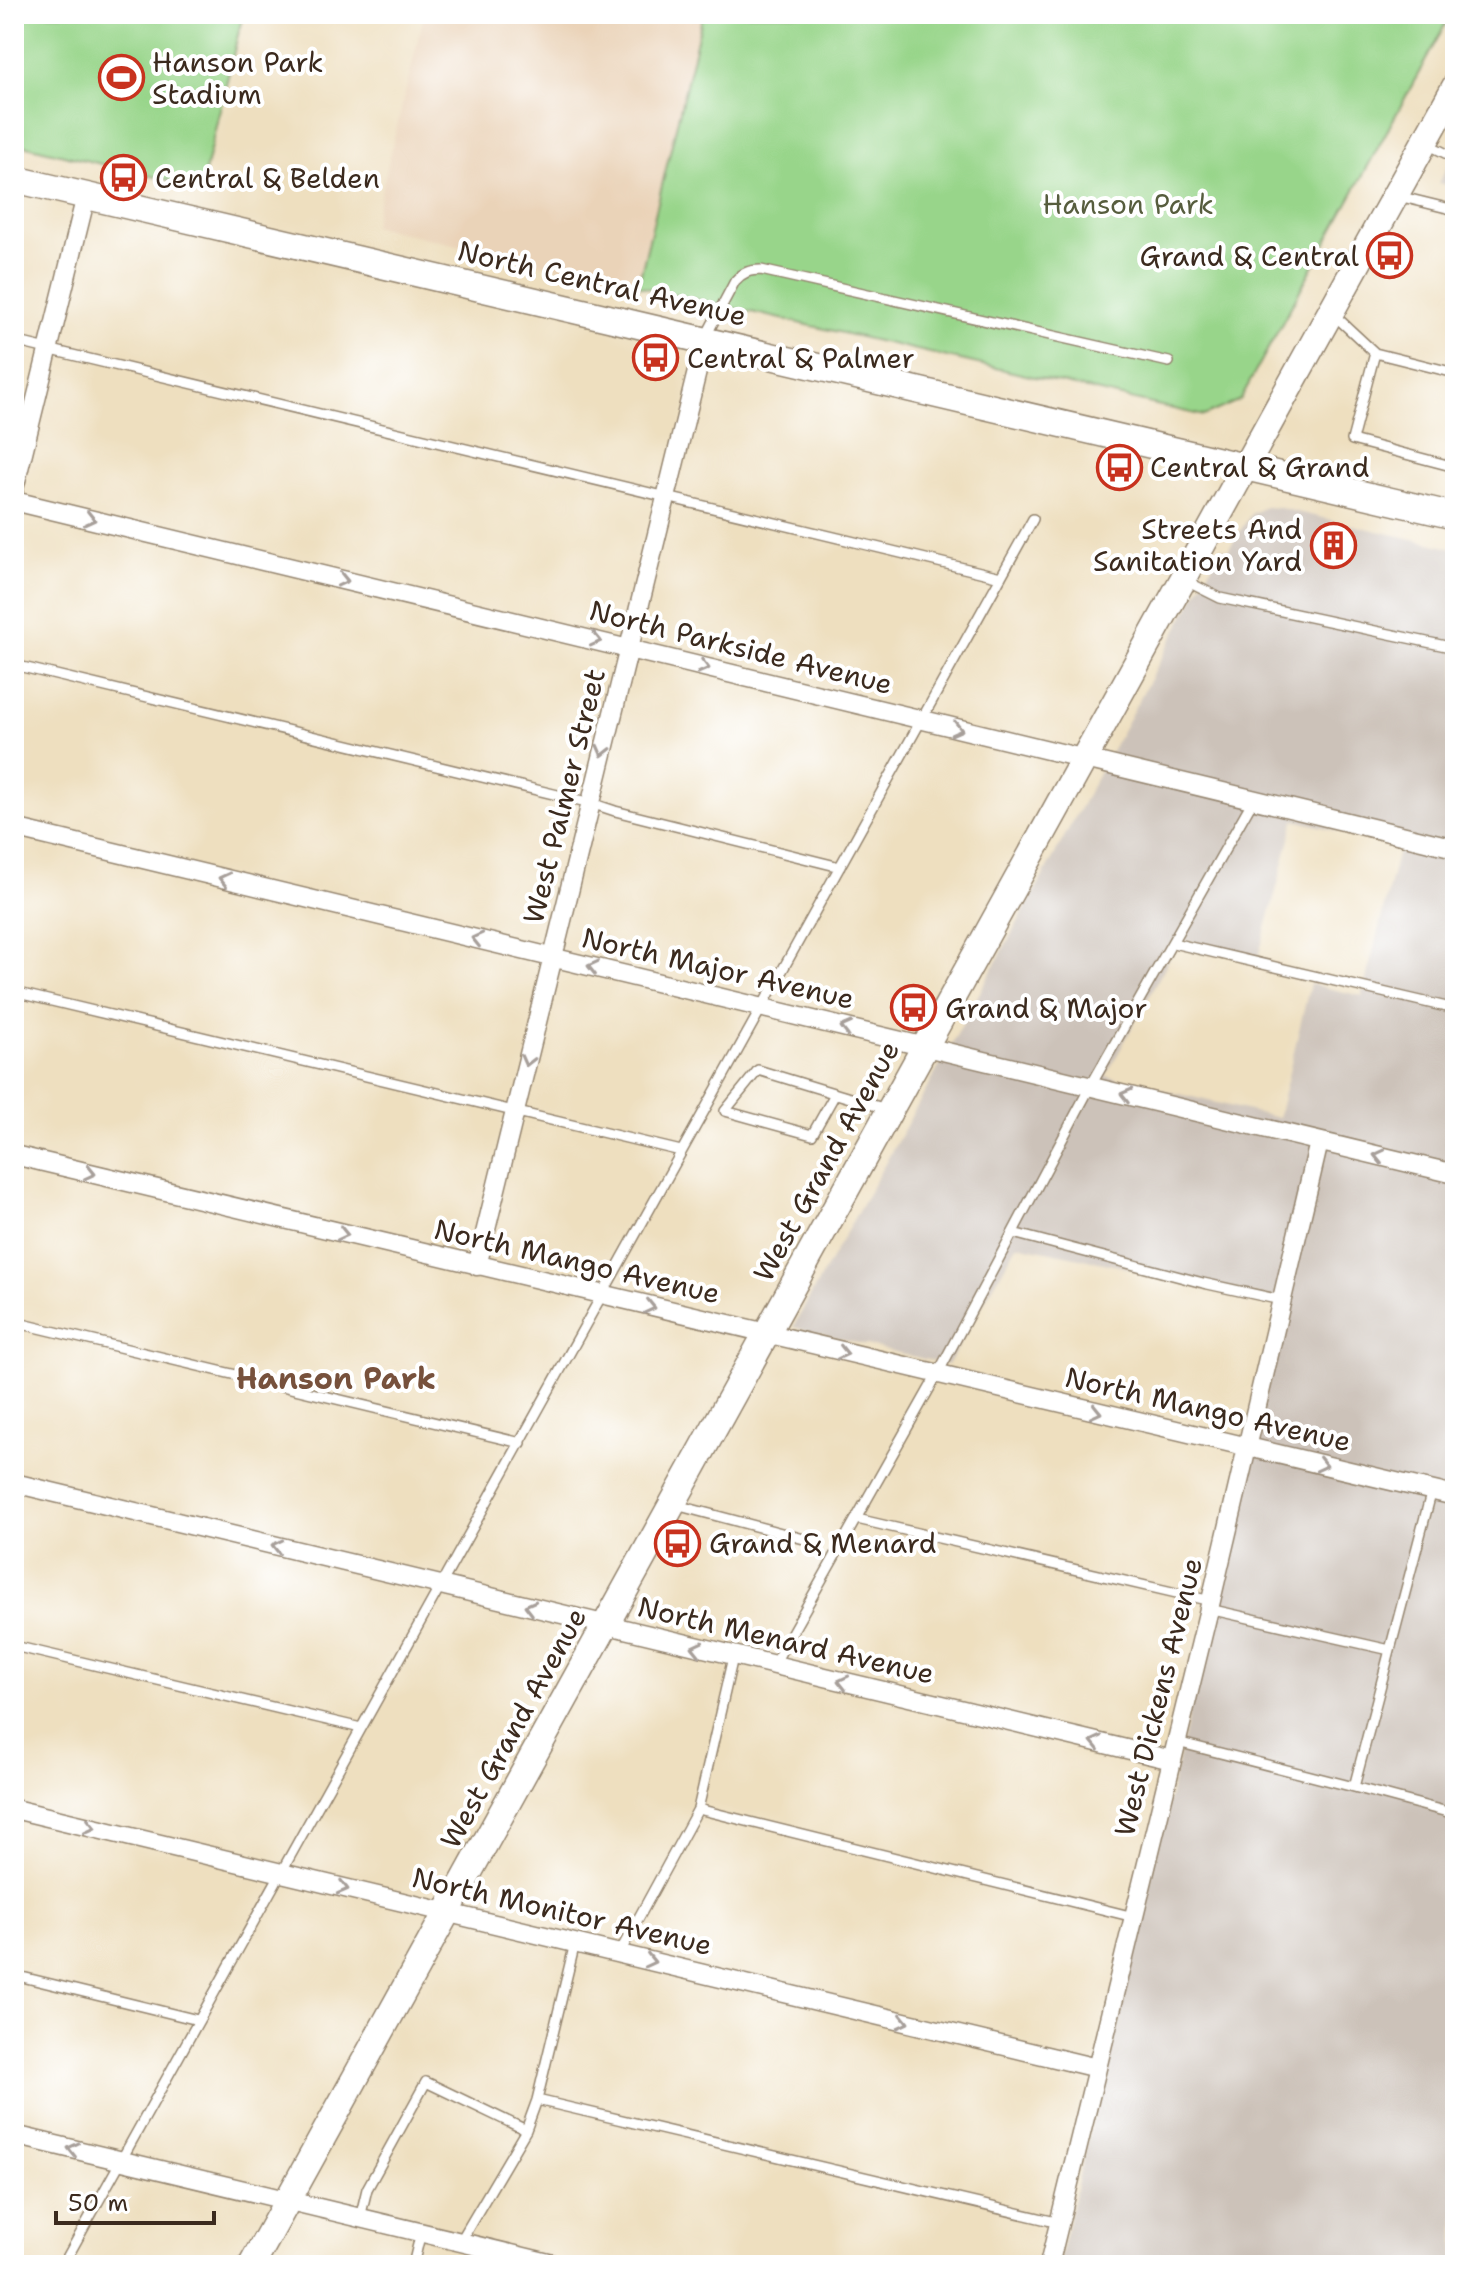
<svg xmlns="http://www.w3.org/2000/svg" width="1469" height="2279" font-family="'Shantell Sans',sans-serif">
	<style>
		.built { fill: #ead3b8 }
		.industrial { fill: #ccc2b9; fill-rule: evenodd }
		.green { fill: #98d58a; stroke: #6a8054; stroke-width: 2 }
		.lines { fill: none; stroke-linecap: round; stroke-linejoin: round }
		.lane-casing { stroke: #94846e; stroke-width: 12 }
		.street-casing { stroke: #94846e; stroke-width: 21 }
		.secondary-casing { stroke: #94846e; stroke-width: 29 }
		.lane { stroke: #fff; stroke-width: 9 }
		.street { stroke: #fff; stroke-width: 18 }
		.secondary { stroke: #fff; stroke-width: 26 }
		.oneway { stroke: #a79f9a }
		.labels { text-anchor: middle; stroke-width: 8; stroke-linejoin: round; paint-order: stroke }
		.poi-label { font-size: 28px; fill: #3b2a1e; stroke: #fff; text-anchor: start }
		.park-label { font-size: 28px; fill: #575d3e; stroke: #fff }
		.street-label { font-size: 28px; fill: #3b2a1e; stroke: #fff }
		.neighbourhood-label { font-size: 30px; font-weight: bold; fill: #77513c; stroke: #fff }
	</style>
	<rect width="100%" height="100%" fill="#fff"/>
	<filter id="ink" filterUnits="userSpaceOnUse"><feTurbulence type="fractalNoise" baseFrequency=".0125" numOctaves="2"/><feDisplacementMap in="SourceGraphic" scale="16" xChannelSelector="R" yChannelSelector="G"/><feConvolveMatrix kernelMatrix="1 2 1 2 8 2 1 2 1" color-interpolation-filters="sRGB"/></filter>
	<filter id="wash" filterUnits="userSpaceOnUse"><feTurbulence type="fractalNoise" baseFrequency=".006" numOctaves="4" result="noise"/><feDisplacementMap in="SourceGraphic" scale="32" xChannelSelector="R" yChannelSelector="G"/><feGaussianBlur stdDeviation="1.8" result="paint"/><feColorMatrix in="noise" values="0 0 0 0 0 0 0 0 0 0 0 0 0 0 0 0 0 1.4 0 .05"/><feComposite in="paint" operator="in"/></filter>
	<g filter="url(#wash)">
		<rect width="100%" height="100%" fill="#eedfbf"/>
		<path class="built" d="M424 14H703L638 286 373 226Z"/>
		<path class="industrial" d="M1455 152V187L1438 183Z
			M1265 507 1280 508 1455 549V2265H1058L1287 1301 1017 1245 948 1365 793 1327 943 1060 1222 547 1228 550 1251 514ZM1295 820 1399 847 1362 996 1310 984 1278 1118 1106 1076 1180 939 1258 958Z"/>
		<path class="green" d="M14 14H243L201 188 14 143Z
			M703 14H1451L1240 400 1204 416 638 286Z"/>
	</g>
	<g filter="url(#ink)">
		<g class="lines">
			<defs>
				<path id="lane" d="M1427 144 1455 158
					M1398 196 1455 210
					M1332 313 1375 353 1455 373
					M706 336 735 281C743 272 750 270 761 270L1169 362
					M14 341 1001 577
					M1375 353 1352 440 1455 467
					M1184 580 1220 598 1455 648
					M14 665 591 803 615 811 840 867
					M1173 943 1455 1009
					M14 992 681 1151
					M835 1094 812 1135 725 1111 758 1070 886 1109
					M1013 1233 1203 1283 1281 1300
					M14 1322 521 1443
					M676 1505 819 1543
					M857 1519 1211 1601
					M1209 1609 1390 1650
					M14 1646 361 1728
					M773 1666 937 1375 1090 1087 1253 800
					M1177 1742 1354 1787 1432 1490
					M1354 1787 1455 1814
					M698 1809 1134 1917
					M619 1954 698 1809 733 1657
					M14 1975 198 2020
					M537 2100 1060 2223
					M360 2218 367 2189 426 2082 526 2130
					M460 2242 526 2130 537 2100 575 1943
					M63 2265 1033 519
					M413 2265 421 2232"/>
				<path id="street" d="M14 489 86 196
					M14 501 1455 848
					M14 828 1455 1174
					M14 1155 1455 1496
					M477 1266 705 339
					M14 1483 1172 1760
					M14 1809 1097 2068
					M14 2135 557 2265
					M1049 2265 1209 1609 1319 1142"/>
				<path id="secondary" d="M14 179 1455 516
					M252 2265 1455 87"/>
			</defs>
			<use href="#lane" class="lane-casing"/>
			<use href="#street" class="street-casing"/>
			<use href="#secondary" class="secondary-casing"/>
			<use href="#lane" class="lane"/>
			<use href="#street" class="street"/>
			<use href="#secondary" class="secondary"/>
		</g>
		<defs><path id="oneway-chevron" d="M-2-3.5L2.5 0L-2 3.5" fill="none" stroke-width="1.6" stroke-linecap="round" stroke-linejoin="round" transform="scale(2)"/></defs>
		<g class="oneway">
			<use href="#oneway-chevron" transform="translate(90 519) rotate(13)"/>
			<use href="#oneway-chevron" transform="translate(343 580) rotate(13)"/>
			<use href="#oneway-chevron" transform="translate(596 640) rotate(13)"/>
			<use href="#oneway-chevron" transform="translate(704 667) rotate(14)"/>
			<use href="#oneway-chevron" transform="translate(957 729) rotate(14)"/>
			<use href="#oneway-chevron" transform="translate(603 751) rotate(104)"/>
			<use href="#oneway-chevron" transform="translate(224 879) rotate(-167)"/>
			<use href="#oneway-chevron" transform="translate(477 939) rotate(-167)"/>
			<use href="#oneway-chevron" transform="translate(593 967) rotate(-167)"/>
			<use href="#oneway-chevron" transform="translate(846 1028) rotate(-166)"/>
			<use href="#oneway-chevron" transform="translate(527 1061) rotate(104)"/>
			<use href="#oneway-chevron" transform="translate(1126 1095) rotate(-166)"/>
			<use href="#oneway-chevron" transform="translate(1379 1156) rotate(-167)"/>
			<use href="#oneway-chevron" transform="translate(90 1173) rotate(13)"/>
			<use href="#oneway-chevron" transform="translate(343 1234) rotate(13)"/>
			<use href="#oneway-chevron" transform="translate(650 1307) rotate(13)"/>
			<use href="#oneway-chevron" transform="translate(843 1353) rotate(13)"/>
			<use href="#oneway-chevron" transform="translate(1096 1412) rotate(13)"/>
			<use href="#oneway-chevron" transform="translate(1322 1465) rotate(13)"/>
			<use href="#oneway-chevron" transform="translate(277 1546) rotate(-167)"/>
			<use href="#oneway-chevron" transform="translate(530 1607) rotate(-166)"/>
			<use href="#oneway-chevron" transform="translate(697 1648) rotate(-167)"/>
			<use href="#oneway-chevron" transform="translate(843 1682) rotate(-167)"/>
			<use href="#oneway-chevron" transform="translate(1096 1742) rotate(-167)"/>
			<use href="#oneway-chevron" transform="translate(90 1827) rotate(13)"/>
			<use href="#oneway-chevron" transform="translate(343 1888) rotate(14)"/>
			<use href="#oneway-chevron" transform="translate(650 1961) rotate(13)"/>
			<use href="#oneway-chevron" transform="translate(903 2022) rotate(13)"/>
			<use href="#oneway-chevron" transform="translate(73 2149) rotate(-167)"/>
		</g>
	</g>
	<defs>
		<symbol id="stadium-ring" viewBox="-11 -11 22 22"><circle r="9.5" fill="#fff" stroke="#c8321e" stroke-width="1.5"/><path d="M0-5a6.5 5 0 1 0 0 10a6.5 5 0 1 0 0-10ZM-3.5-1.8h7v3.6h-7Z" fill="#c8321e"/></symbol>
		<symbol id="bus-ring" viewBox="-11 -11 22 22"><circle r="9.5" fill="#fff" stroke="#c8321e" stroke-width="1.5"/><path d="M-5-6H5V4H4V6H2V4H-2V6H-4V4H-5ZM-3.5-4V0h7V-4ZM-3.5 1.2v1.5H-2V1.2ZM2 1.2v1.5H3.5V1.2Z" fill="#c8321e"/></symbol>
		<symbol id="building-ring" viewBox="-11 -11 22 22"><circle r="9.5" fill="#fff" stroke="#c8321e" stroke-width="1.5"/><path d="M-4-6H4V6H1V3H-1V6H-4ZM-2.5-4.3h1.7v1.8h-1.7ZM.8-4.3h1.7v1.8H.8ZM-2.5-1h1.7V.8h-1.7ZM.8-1h1.7V.8H.8Z" fill="#c8321e"/></symbol>
	</defs>
	<g fill-rule="evenodd">
		<use href="#stadium-ring" x="96" y="52" width="51" height="51"/>
		<use href="#bus-ring" x="98" y="152" width="51" height="51"/>
		<use href="#bus-ring" x="1364" y="230" width="51" height="51"/>
		<use href="#bus-ring" x="630" y="332" width="51" height="51"/>
		<use href="#bus-ring" x="1094" y="442" width="51" height="51"/>
		<use href="#building-ring" x="1308" y="520" width="51" height="51"/>
		<use href="#bus-ring" x="888" y="982" width="51" height="51"/>
		<use href="#bus-ring" x="652" y="1518" width="51" height="51"/>
	</g>
	<g class="labels">
		<g class="poi-label">
			<text x="152" y="72">Hanson Park<tspan x="152" dy="32">Stadium</tspan></text>
			<text x="155" y="188">Central &amp; Belden</text>
			<text x="1359" y="266" text-anchor="end">Grand &amp; Central</text>
			<text x="687" y="368">Central &amp; Palmer</text>
			<text x="1150" y="477">Central &amp; Grand</text>
			<text x="1302" y="539" text-anchor="end">Streets And<tspan x="1302" dy="32">Sanitation Yard</tspan></text>
			<text x="945" y="1018">Grand &amp; Major</text>
			<text x="709" y="1553">Grand &amp; Menard</text>
		</g>
		<g class="park-label">
			<text x="1128" y="214">Hanson Park</text>
		</g>
		<g class="street-label">
			<text transform="translate(602 283) rotate(13)" y="10">North Central Avenue</text>
			<text transform="translate(741 647) rotate(14)" y="10">North Parkside Avenue</text>
			<text transform="translate(564 796) rotate(-76)" y="10">West Palmer Street</text>
			<text transform="translate(718 968) rotate(13)" y="10">North Major Avenue</text>
			<text transform="translate(826 1161) rotate(-61)" y="10">West Grand Avenue</text>
			<text transform="translate(577 1261) rotate(13)" y="10">North Mango Avenue</text>
			<text transform="translate(1208 1409) rotate(13)" y="10">North Mango Avenue</text>
			<text transform="translate(786 1640) rotate(13)" y="10">North Menard Avenue</text>
			<text transform="translate(1158 1697) rotate(-76)" y="10">West Dickens Avenue</text>
			<text transform="translate(513 1728) rotate(-61)" y="10">West Grand Avenue</text>
			<text transform="translate(562 1911) rotate(13)" y="10">North Monitor Avenue</text>
		</g>
		<g class="neighbourhood-label">
			<text x="336" y="1389">Hanson Park</text>
		</g>
	</g>
	<rect width="1469" height="2279" fill="none" stroke="#fff" stroke-width="48"/>
	<path d="M56 2211v12h158v-12" fill="none" stroke="#3b2a1e" stroke-width="4"/>
	<text x="68" y="2211" font-size="24" fill="#3b2a1e" stroke="#ffffff" stroke-width="6" paint-order="stroke">50 m</text>
</svg>
